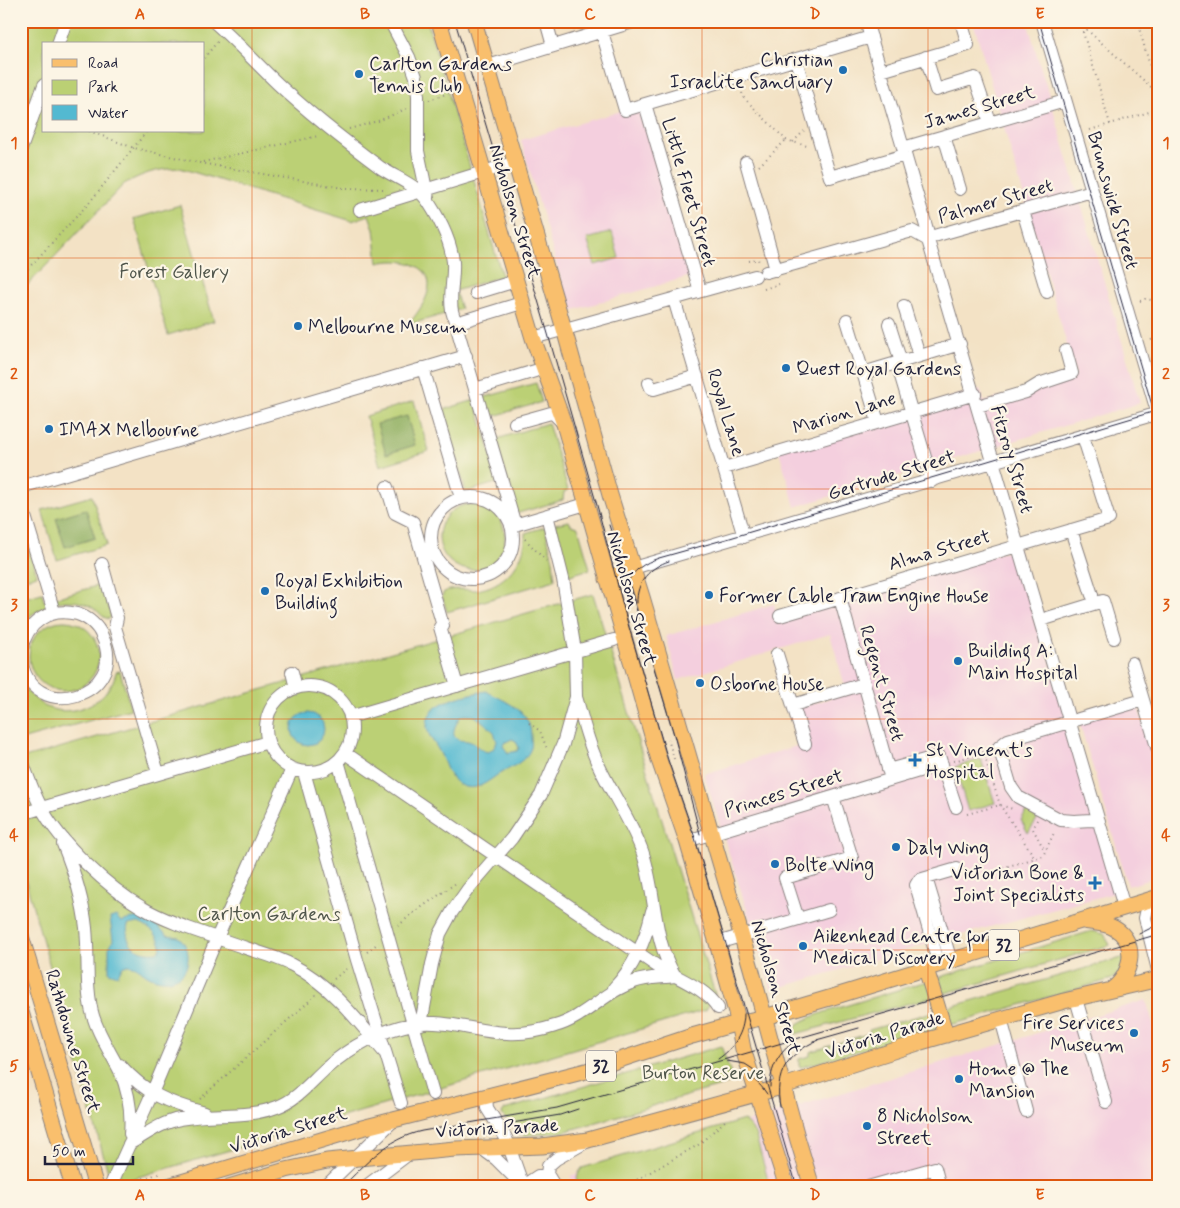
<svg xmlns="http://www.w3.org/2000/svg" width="1180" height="1208" font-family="Mynerve,sans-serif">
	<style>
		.built { fill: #f4cfde }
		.green { fill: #bbd074; stroke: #6e7958; fill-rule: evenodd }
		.forest { fill: #94b266; stroke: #5b6a50 }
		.water { fill: #53b9d1; stroke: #3a6e86; fill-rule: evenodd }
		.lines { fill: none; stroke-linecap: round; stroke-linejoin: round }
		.minor-casing { stroke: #8a8280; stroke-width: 14 }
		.major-casing { stroke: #8a8280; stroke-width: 17 }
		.path { stroke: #8a8280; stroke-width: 2; stroke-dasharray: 1 4; stroke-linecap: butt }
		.minor { stroke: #fff; stroke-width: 12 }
		.major { stroke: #f9bf6d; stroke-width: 15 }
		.tram { stroke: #22223b; stroke-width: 1 }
		.grid { fill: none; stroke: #de560e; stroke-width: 1; stroke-opacity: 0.55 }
		.poi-dot { fill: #1f6fb2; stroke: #fcf5e5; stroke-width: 2 }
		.labels { text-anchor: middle; stroke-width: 4.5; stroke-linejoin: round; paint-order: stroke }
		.shield { fill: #fcf5e5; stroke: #63616e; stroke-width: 1 }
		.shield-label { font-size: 18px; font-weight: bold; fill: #22223b }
		.poi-label { font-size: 19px; fill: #22223b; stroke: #fcf5e5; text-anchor: start }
		.street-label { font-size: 19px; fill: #22223b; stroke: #fcf5e5 }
		.park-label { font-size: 19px; fill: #50564c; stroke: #fcf5e5 }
		.neatline { fill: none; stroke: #de560e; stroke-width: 2 }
		.grid-label { font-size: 16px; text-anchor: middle; font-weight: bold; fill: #de560e }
	</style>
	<rect width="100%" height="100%" fill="#fcf5e5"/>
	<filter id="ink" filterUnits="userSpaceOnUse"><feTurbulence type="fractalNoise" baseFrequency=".02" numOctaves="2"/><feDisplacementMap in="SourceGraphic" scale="10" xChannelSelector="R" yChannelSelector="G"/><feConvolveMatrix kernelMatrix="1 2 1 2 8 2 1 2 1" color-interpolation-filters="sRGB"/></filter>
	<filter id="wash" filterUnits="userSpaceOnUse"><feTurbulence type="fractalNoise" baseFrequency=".0096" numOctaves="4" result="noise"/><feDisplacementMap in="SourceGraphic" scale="20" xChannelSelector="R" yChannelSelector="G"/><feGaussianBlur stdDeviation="1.12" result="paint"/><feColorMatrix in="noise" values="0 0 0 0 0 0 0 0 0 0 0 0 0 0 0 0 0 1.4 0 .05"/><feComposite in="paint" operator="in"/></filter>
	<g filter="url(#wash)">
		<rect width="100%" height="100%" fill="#f3e2c5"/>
		<path class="built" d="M973 21H1027L1140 403 795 507 778 447 980 389 984 402 1076 376Z
			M642 105 691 276 570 311 521 140Z
			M1017 548 1118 892 927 944 772 990 704 774 800 745 789 711 847 693 830 634 678 680 666 636 774 604 777 616Z
			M1137 704 1159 774V877L1128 886 1079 721Z
			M1146 1000 1159 1043V1186L579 1187 570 1176Z"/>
		<path class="green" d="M21 21H427L502 276 455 291 461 309 408 325C415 316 423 306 427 295 438 264 400 257 378 263L374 229 369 215 352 221 180 168C157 169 144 173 124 184L21 292ZM44 44H204V131H44Z
			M180 205 214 321 168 335 134 219Z
			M612 232 619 258 595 265 587 239Z
			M536 383 542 402 487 418 482 398Z
			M475 400 499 482 466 492 442 410Z
			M414 401 429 451 380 466 366 416Z
			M548 423 568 490 564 492 563 500 515 514 494 440Z
			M92 496 107 545 57 560 42 510Z
			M439 537a33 33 0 1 1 66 0a33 33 0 1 1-66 0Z
			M569 521 571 525 578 527 590 569 567 576 555 524Z
			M545 527 553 560 555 580 447 612 442 596 444 592C455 587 465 590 475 590 503 588 527 561 525 533Z
			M24 532 37 575 21 580V533Z
			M103 584 111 617 109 619C103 618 101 614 96 610 84 601 71 600 57 602L55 598Z
			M42 593 44 601H47L45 607 31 615 21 627V599Z
			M593 594 715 994 706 1010 128 1180 108 1172 21 864V759Z
			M29 656a35 35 0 1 1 70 0a35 35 0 1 1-70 0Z
			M120 671 131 709 21 740V687C32 693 37 704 49 708 76 718 110 700 116 672Z
			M981 759 995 803 968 811 955 767Z
			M1028 809 1040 815 1028 833 1021 820Z
			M1092 931 1104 934 1110 945 929 998 788 1036C794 1022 812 1017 825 1012Z
			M1125 957 1119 973 1112 979 802 1067 799 1066V1059L810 1056V1052L870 1033 869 1030Z
			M721 1046 734 1082 563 1132 525 1135 520 1134 503 1116 502 1113 504 1110Z
			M744 1120 755 1133 770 1187H577C575 1180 578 1173 582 1168Z"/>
		<path class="forest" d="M407 416 415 445 386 454 377 424Z
			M86 509 95 538 65 547 56 518Z"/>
		<path class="water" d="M486 691C506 702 531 710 531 736 531 740 532 745 531 748 527 761 510 768 499 774 488 781 480 790 465 787 449 782 447 768 441 755 437 745 426 735 427 724 428 700 467 695 486 691ZM466 715 475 716 483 722 494 732 497 742 493 749 488 752C478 750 478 745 471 742 467 740 462 741 459 740 448 736 457 722 461 716ZM512 739 516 741 519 748 517 751 508 753 503 746 504 743Z
			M292 729a16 16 0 1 1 32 0a16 16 0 1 1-32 0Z
			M116 916 121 922 137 917 151 920 167 935 179 937C184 942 187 947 188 954 190 980 166 986 147 975 141 971 137 966 129 965 126 965 125 966 122 967L118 975 109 972V948L113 940 110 918ZM138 923C149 927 161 936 161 948L157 952C140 954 123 946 128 925Z"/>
	</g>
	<g filter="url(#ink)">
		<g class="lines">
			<defs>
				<path id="minor" d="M213 21C236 41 256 63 278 84 310 114 346 142 381 168 398 179 419 186 429 203 440 220 451 242 453 262 454 279 449 295 452 311L515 525
					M390 21 409 57 416 77 418 96V151L428 199
					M546 21 553 46
					M866 21 928 233V240L1124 907
					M1042 21 1159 418
					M602 32 625 110 871 37
					M58 44 66 21
					M926 57 936 90 975 78 990 122
					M796 60 830 177 905 155
					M488 66 636 21
					M881 71 968 45 961 21
					M645 104 700 291
					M944 136 960 189
					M903 148 1065 101
					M21 149 44 85
					M746 162 776 270
					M360 210 516 162
					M1023 211 1047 292
					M928 240 934 236 1092 191
					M766 272 912 231 928 240
					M476 293 509 283 515 279
					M674 299 744 537
					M904 306 919 356
					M847 320 878 422
					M456 323 515 305
					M889 324 901 362
					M533 338 755 276
					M897 363 932 481
					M423 368 461 498
					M863 373 960 344
					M649 383 651 388 654 389 697 376
					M475 389 535 371
					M978 406 1026 392 1039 384 1072 373 1066 351
					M515 423 551 413 555 415 564 424
					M724 468 975 394
					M21 487 466 356
					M387 487 395 513 413 522 421 550
					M431 538a41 41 0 1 1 82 0a41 41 0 1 1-82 0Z
					M21 503 54 612
					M511 526 586 504
					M1071 530 1092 595
					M432 547 421 550 443 626
					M102 564 117 618 115 627 158 773
					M633 568 1159 413
					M840 598 891 779
					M780 616 1109 519 1083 436
					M1041 620 1103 601 1114 638
					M440 627 457 686
					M21 650C27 622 49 607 77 614 88 617 98 626 102 636 131 697 29 726 21 658
					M777 654 805 744
					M1132 663 1157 747
					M292 672 296 688
					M266 729a43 43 0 1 1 86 0a43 43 0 1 1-86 0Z
					M793 705 864 684
					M350 717 614 640
					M345 753 657 966C677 978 706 988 718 1008
					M21 758C27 775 33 792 41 807 60 843 108 888 143 908 156 916 170 921 185 927 205 934 225 941 246 948 261 953 277 957 292 965 330 984 358 1021 385 1053
					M338 761 433 1094
					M888 770 939 756 956 807
					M304 772 357 960 401 1103
					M21 814 268 742
					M1099 821 1091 820 1074 821 1061 820 1018 797 1011 787 999 747 1008 740 1143 700
					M687 841 942 764
					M63 844C74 871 83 899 86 928 89 957 85 988 93 1016 99 1036 111 1053 120 1071 129 1092 132 1112 130 1134
					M926 878 951 961
					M1156 898 1147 909 1145 918 1159 974
					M798 919 785 878 852 858 833 797
					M717 943 829 910
					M939 965 916 885 919 880 957 869
					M614 988C634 967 646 939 652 911
					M1076 999 1106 1102
					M1001 1019 1026 1111
					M421 1024 432 964 440 934 452 912 468 889 512 838 541 795 563 744 576 697 575 651 563 579 547 515
					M120 1065C146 1094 168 1103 205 1113
					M486 1096 487 1108 506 1138 523 1186
					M129 1144C145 1135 162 1122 180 1119 212 1112 245 1119 277 1107 296 1100 309 1084 324 1070 349 1048 380 1030 413 1024 445 1019 476 1032 507 1033 523 1034 540 1031 555 1026 585 1018 605 991 634 982 647 977 661 978 675 976 651 937 657 890 641 848 630 819 612 794 599 766 588 744 583 720 576 697
					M481 1148 496 1159 520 1183
					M523 1186 538 1176H547
					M110 1187 150 1098 217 938 292 769
					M325 1187 394 1120
					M365 1187 410 1153
					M555 1187 547 1174 548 1166 556 1159 586 1142
					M868 1187 935 1168 940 1187"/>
				<path id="major" d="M439 21 533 338 564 424 659 760 687 841 717 943 736 1012 743 1049 787 1187
					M474 21 564 329 610 495 642 597 751 968 797 1137 812 1187
					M607 579 633 568
					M1083 921C1093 923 1105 923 1114 928 1139 942 1132 976 1111 990
					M21 936 96 1187
					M926 969 946 1035
					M21 1012 73 1187
					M165 1187 358 1129 586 1071 692 1036 738 1023 765 1017 836 996 1159 897
					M229 1187 286 1170 327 1161 455 1149 542 1146 588 1140 774 1089 921 1042 1064 1001 1159 979"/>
			</defs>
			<use href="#minor" class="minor-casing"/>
			<use href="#major" class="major-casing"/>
			<path class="path" d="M1137 21 1159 97
				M204 58 218 41
				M741 88 743 97 786 140 807 146
				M429 100 446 94
				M1110 124 1083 32 1087 30 1159 94
				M349 129 378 121 406 109
				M1090 130 1159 109
				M89 131 134 148 200 163 343 188 387 189
				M793 142 804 131
				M203 162 318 136
				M759 166 786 140
				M749 261 758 259 759 262
				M21 276 89 203 147 131
				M764 289 779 284
				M1140 301 1145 299 1159 301
				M1151 340 1159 336
				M525 539 546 561
				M529 723 540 731 547 749
				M668 739 674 759
				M971 747 973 754
				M983 752 1000 805 1035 858
				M954 761 988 751
				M967 814 1000 805 1013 809
				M1037 820 1033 829 1045 851
				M998 869 1043 856 1055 831
				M398 926 412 914 456 883
				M367 952 377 944
				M334 979 346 969
				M200 1099 316 995
				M124 1184 161 1173
				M624 1187 698 1145 726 1120"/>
			<use href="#minor" class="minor"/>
			<use href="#major" class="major"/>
			<path class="tram" d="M455 21 548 334 598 509 626 617 668 760 695 838 797 1187
				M1039 21 1159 429
				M609 525 628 581 674 735 700 834
				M626 585C633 570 644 563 659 558L730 538 1159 410
				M637 603C636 582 650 567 669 561
				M1139 934 1159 924
				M813 1041 859 1028
				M718 1059C733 1049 744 1033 744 1014
				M727 1061 745 1064 765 1077
				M707 1072C733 1069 751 1070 767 1094
				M770 1087C770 1068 779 1052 795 1041
				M780 1107C774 1073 787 1054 818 1040
				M512 1123 560 1115 578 1109
				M342 1187C367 1163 386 1139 422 1131L557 1108 1159 934"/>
		</g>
	</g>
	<path class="grid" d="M252 21V1187M478 21V1187M702 21V1187M928 21V1187M21 258H1159M21 489H1159M21 719H1159M21 950H1159"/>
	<g class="poi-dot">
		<circle cx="843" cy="70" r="5"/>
		<circle cx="359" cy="74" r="5"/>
		<circle cx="298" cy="326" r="5"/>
		<circle cx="786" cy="368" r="5"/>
		<circle cx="49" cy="429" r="5"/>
		<circle cx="265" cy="591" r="5"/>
		<circle cx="709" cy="595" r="5"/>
		<circle cx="958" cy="661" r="5"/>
		<circle cx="700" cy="683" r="5"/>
		<path d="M912.5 752.5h5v5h5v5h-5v5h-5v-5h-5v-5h5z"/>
		<circle cx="896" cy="847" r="5"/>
		<circle cx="775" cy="864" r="5"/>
		<path d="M1092.5 875.5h5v5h5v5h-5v5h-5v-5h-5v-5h5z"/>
		<circle cx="803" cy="946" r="5"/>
		<circle cx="1134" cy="1033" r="5"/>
		<circle cx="959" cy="1079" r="5"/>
		<circle cx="867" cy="1126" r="5"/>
	</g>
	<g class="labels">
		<g class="shield">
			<rect x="989" y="929.5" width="30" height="31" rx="4"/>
			<rect x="586" y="1050.5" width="30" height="31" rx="4"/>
		</g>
		<g class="shield-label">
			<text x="1004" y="951">32</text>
			<text x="601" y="1072">32</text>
		</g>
		<g class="poi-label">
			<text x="833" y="66" text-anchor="end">Christian<tspan x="833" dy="22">Israelite Sanctuary</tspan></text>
			<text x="369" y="70">Carlton Gardens<tspan x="369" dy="22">Tennis Club</tspan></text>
			<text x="308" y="333">Melbourne Museum</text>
			<text x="796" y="375">Quest Royal Gardens</text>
			<text x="59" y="436">IMAX Melbourne</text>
			<text x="275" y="587">Royal Exhibition<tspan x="275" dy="22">Building</tspan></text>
			<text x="719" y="602">Former Cable Tram Engine House</text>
			<text x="968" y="657">Building A:<tspan x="968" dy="22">Main Hospital</tspan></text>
			<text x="710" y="690">Osborne House</text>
			<text x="926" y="756">St Vincent's<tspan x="926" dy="22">Hospital</tspan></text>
			<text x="906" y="854">Daly Wing</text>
			<text x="785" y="871">Bolte Wing</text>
			<text x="1084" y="879" text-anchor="end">Victorian Bone &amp;<tspan x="1084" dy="22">Joint Specialists</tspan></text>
			<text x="813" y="942">Aikenhead Centre for<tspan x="813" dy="22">Medical Discovery</tspan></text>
			<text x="1124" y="1029" text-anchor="end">Fire Services<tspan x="1124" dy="22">Museum</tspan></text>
			<text x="969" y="1075">Home @ The<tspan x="969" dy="22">Mansion</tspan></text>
			<text x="877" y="1122">8 Nicholson<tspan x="877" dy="22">Street</tspan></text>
		</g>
		<g class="street-label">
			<text transform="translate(979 106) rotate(-16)" y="7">James Street</text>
			<text transform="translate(690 192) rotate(74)" y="7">Little Fleet Street</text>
			<text transform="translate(995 200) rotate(-16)" y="7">Palmer Street</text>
			<text transform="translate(1114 200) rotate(74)" y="7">Brunswick Street</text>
			<text transform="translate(516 211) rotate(73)" y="7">Nicholson Street</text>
			<text transform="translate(727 412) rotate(73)" y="7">Royal Lane</text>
			<text transform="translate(844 412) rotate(-17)" y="7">Marion Lane</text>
			<text transform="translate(1013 459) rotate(74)" y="7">Fitzroy Street</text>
			<text transform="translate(891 474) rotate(-17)" y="7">Gertrude Street</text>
			<text transform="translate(939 549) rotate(-16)" y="7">Alma Street</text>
			<text transform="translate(633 598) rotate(74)" y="7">Nicholson Street</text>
			<text transform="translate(883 683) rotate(74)" y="7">Regent Street</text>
			<text transform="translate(783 792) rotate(-17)" y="7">Princes Street</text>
			<text transform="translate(777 987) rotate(74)" y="7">Nicholson Street</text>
			<text transform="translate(884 1034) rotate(-17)" y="7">Victoria Parade</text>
			<text transform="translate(74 1041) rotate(73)" y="7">Rathdowne Street</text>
			<text transform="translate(497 1127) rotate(-3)" y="7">Victoria Parade</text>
			<text transform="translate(288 1129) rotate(-17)" y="7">Victoria Street</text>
		</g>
		<g class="park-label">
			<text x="174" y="278">Forest Gallery</text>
			<text x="269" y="920">Carlton Gardens</text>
			<text x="703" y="1079">Burton Reserve</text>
		</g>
	</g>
	<rect width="1180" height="1208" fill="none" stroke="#fcf5e5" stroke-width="55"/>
	<rect x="42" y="42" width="162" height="90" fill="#fcf5e5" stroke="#a5a1a1"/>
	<rect x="52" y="59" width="25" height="8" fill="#f9bf6d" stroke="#a5a1a1"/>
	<text x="88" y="68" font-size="15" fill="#22223b">Road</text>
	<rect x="52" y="80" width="25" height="15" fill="#bbd074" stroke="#a5a1a1"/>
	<text x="88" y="92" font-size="15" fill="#22223b">Park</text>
	<rect x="52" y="105" width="25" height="15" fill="#53b9d1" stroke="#a5a1a1"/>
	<text x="88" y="118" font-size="15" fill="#22223b">Water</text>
	<path d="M45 1156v8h88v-8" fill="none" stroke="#22223b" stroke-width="2.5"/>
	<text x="52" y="1156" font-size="15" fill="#22223b" stroke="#fcf5e5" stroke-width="4" paint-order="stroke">50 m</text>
	<rect x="28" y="28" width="1124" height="1152" class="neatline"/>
	<g class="grid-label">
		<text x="140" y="19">A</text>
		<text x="365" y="19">B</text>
		<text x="590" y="19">C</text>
		<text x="815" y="19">D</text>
		<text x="1040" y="19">E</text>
		<text x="14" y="148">1</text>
		<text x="1166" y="148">1</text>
		<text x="14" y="379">2</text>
		<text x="1166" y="379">2</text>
		<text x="14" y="610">3</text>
		<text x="1166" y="610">3</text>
		<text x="14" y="840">4</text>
		<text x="1166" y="840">4</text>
		<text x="14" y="1071">5</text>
		<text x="1166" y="1071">5</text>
		<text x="140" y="1200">A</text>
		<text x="365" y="1200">B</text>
		<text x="590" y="1200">C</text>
		<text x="815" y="1200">D</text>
		<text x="1040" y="1200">E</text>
	</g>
</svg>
